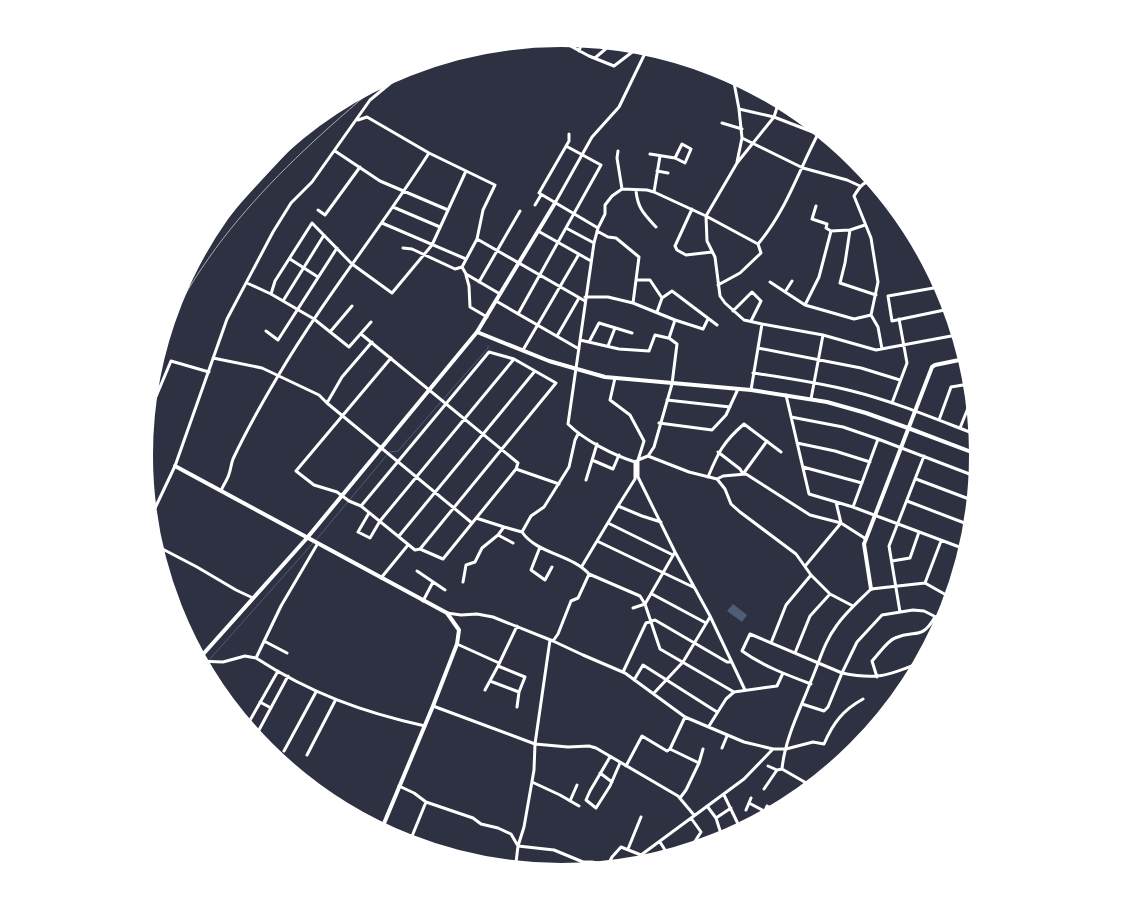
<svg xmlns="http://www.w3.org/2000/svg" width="1123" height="911" font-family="Arial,sans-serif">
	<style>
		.water { fill: #4f5d75 }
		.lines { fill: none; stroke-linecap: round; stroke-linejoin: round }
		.stream { stroke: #4f5d75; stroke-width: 1 }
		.minor { stroke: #fff; stroke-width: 3 }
		.tertiary { stroke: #fff; stroke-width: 4 }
		.primary { stroke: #fff; stroke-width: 4.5 }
		.rail { stroke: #abadb3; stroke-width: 1 }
		.rim { fill: none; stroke: #fff; stroke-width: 6 }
	</style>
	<rect width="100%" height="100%" fill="#2d3142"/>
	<path class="water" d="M733 604 747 615 742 622 727 611Z"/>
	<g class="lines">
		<path class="stream" d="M389 452 398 451 488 348V346
			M316 540 387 455
			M209 660 313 543
			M201 669 207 663"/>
		<path class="minor" d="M552 36 589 56 614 66 644 43
			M579 51 584 37
			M595 58 616 40
			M732 72 739 109 742 138 803 168 847 180 860 186
			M734 80 762 88
			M780 98 774 117 737 163 706 216 707 241 715 257 720 296 725 303 744 320 762 324 823 335 876 350 962 334
			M779 99 788 102
			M358 120 367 117 429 153 495 185 483 210 477 239 462 267 466 274 500 294
			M722 123 742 129
			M569 134V141L539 193 598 228
			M818 134H827
			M335 151 380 181 448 210
			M618 151 617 158 622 189
			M650 154 675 158 682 144 691 149 685 163 675 158
			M737 162 742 138
			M865 166 867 181
			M657 171 668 173
			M876 179C864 181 860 186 854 196L871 238 878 282 871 315 878 327 882 349
			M636 191C638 209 644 214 656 227
			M654 192 660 156
			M555 203 592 137 619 107 649 45
			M535 205 541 195
			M816 206 812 219 827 224 826 228 831 231 850 230 845 263 840 283 876 295
			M393 207 440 227
			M692 209 675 246 677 250 686 255 712 252
			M318 210 325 215 360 167
			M382 223 466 259
			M566 228 594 243
			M850 230 865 225
			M538 231 591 261
			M597 231 608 237 616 238 639 257 633 303
			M477 239 585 301
			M403 248 412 249 455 269 462 267
			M290 259 318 277
			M466 275 469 286 470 307 487 317
			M636 280H650L662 298 657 312
			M479 282 520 211
			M770 282 805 305 854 319 871 315
			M247 283 271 294 314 319 349 347 371 322
			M718 285 740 273 761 253 758 244
			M945 286 888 296 892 321 954 308
			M785 292 792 281
			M271 294 275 281 312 223 352 264 392 293 432 245 466 171
			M585 297H608L633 303 675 320 669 338 677 344 672 384 654 447 648 456 638 460V477L675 552 710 616 745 690
			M662 298 672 291 717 325
			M283 301 324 235
			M496 301 579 349
			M805 305 819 277 831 231
			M733 311 752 292 761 301 751 321
			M518 314 601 165 566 146
			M675 320 703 329 708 319
			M266 331 278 340 337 248
			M330 332 352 306
			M361 334 518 463 516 469 443 559 420 549 415 550 361 506 349 501 337 492 314 485 296 471 391 358
			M557 336 579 298
			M580 340 619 349 649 351 655 335 668 338
			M589 342 599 323 632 333
			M608 346 615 328
			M758 348 861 368 900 380
			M523 350 579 254
			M213 358 262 368 319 395 327 403 472 523
			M753 373C787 378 820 383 852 391 896 402 938 420 980 436
			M615 378 610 400 630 415 644 441 638 460 635 462C613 455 584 440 568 424L594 243 598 228 605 214V205L612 196 622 189 647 190 654 192 706 216 758 244C786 211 798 172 818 134L774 117 739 109
			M751 390 762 324
			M786 395 809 494 853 507 970 551
			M811 399 823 335
			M667 400 730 407
			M327 403 342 377 372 342
			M892 403 907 363 899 319
			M145 412 148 405 152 406 171 361 209 372
			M791 417 843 427 878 439
			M939 420 951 387 975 383
			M659 423 712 430 726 415 738 389
			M960 428 968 408 977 407
			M797 443 835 451 870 462
			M718 452 740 469 743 474 767 441
			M648 456 689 472 717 479 725 489 731 504 740 512 796 554 811 575 830 594 853 606
			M592 460 613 469 619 455
			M803 467 862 483
			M516 469 559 484
			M708 477C718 453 723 442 744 424L781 452
			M717 479 723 476 746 474 810 515 841 523 866 539
			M916 479 977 502
			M586 480 597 444
			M221 491C223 485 228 479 229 474 231 469 231 464 233 459 246 431 262 403 278 376 324 298 381 228 429 153
			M907 501 975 527
			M361 506 489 352 514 359 556 383 420 549
			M618 506 635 479V462
			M853 507 878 439 980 478
			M369 513 358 532 370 538 380 521 514 359
			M148 523 175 466 227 319 273 232 291 203 312 182 370 100 416 62
			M608 523 673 555
			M504 527 522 532C537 554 571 554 589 574L578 598 571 601 558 634 553 641
			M522 532 531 516 544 507 569 467 575 440 578 434
			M498 535 513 543
			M399 536 535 371
			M597 541 693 587
			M151 543 197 567 236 590 253 598
			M540 547 531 570 545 580 552 567
			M892 561 910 558 919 532
			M806 565 841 523 836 502
			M582 566 618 506 642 516 661 522
			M417 571 445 590
			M589 574 640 596 645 604 660 649 734 692
			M381 578 408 545
			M463 582 466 565 475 562 482 548 498 535 504 527 476 518
			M925 583 941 541
			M652 594 706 623
			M949 596 957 578 961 579
			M423 601 433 582
			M633 608 645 604 675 552
			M900 612 889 546 924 456
			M447 613 461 615 477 614 493 617 553 641 583 655 625 673 685 717 744 742 773 749H786L813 742 824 744C833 723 843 710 863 699
			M264 641 287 653
			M771 643 786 605 811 575
			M457 644 499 663
			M795 653 810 616 830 594
			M256 658 281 606 318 543
			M197 661 223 662 245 656 256 658C310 693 362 712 425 726
			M623 672 646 623 655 620 727 662H731
			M877 677 872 661C878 655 887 641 895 638 916 629 921 641 935 617
			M634 680 643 665 717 712
			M490 681 519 692
			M811 684C787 675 763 666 742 651L750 634 842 673C881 681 891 674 927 660
			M485 690 498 666
			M654 693 683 662 710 617
			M260 702 271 708
			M802 704 824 711 828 707 842 673 857 642 882 615 913 610 924 611 938 618 946 625
			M433 706 535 744 568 747 589 746 596 748 678 796 694 815
			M517 707 519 692 525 677 498 666 517 626
			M709 726 726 699 734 692 777 686 783 673
			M245 729 278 671
			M259 730 288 676
			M722 748 727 736
			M670 749 685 717
			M284 751 316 692
			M307 755 335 701
			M610 757 590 791 586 800 596 808 610 786 620 763
			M699 763 703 749
			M626 766 642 736 667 751 670 749 699 763 686 790 680 798
			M768 766 777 770 782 769
			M600 773 612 782
			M834 773 841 758 850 760
			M532 782 560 795 579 806
			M399 786 414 793 426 802 473 818 481 824 498 828 511 834 518 846
			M815 788 782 769C785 738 800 710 811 681 819 663 824 642 837 625 846 612 859 601 871 589L925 583 955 600
			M764 789 777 770
			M724 795 740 828 747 831
			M570 801 577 785
			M749 803 764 811
			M707 806 716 818 723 840
			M793 806 806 784
			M746 810 751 798
			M716 818 731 808
			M759 825 767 806 781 813
			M660 842 665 850 675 858
			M408 846 426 802
			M518 846 554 850 583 862H592L608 865 612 857 621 847 641 855 744 779 772 750
			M628 849 641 817
			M690 849 701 832 691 818
			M584 862 587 867 597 873
			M635 869 641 855
			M515 871 518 846 524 827 534 770 535 744 550 640"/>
		<path class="tertiary" d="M477 332 549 361 605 377 751 390 827 402 866 413 908 428 982 456
			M175 466 447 613 459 630 457 644 433 706 380 833
			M871 589 864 544 932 367 935 365 969 358
			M197 661 307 538 477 332 555 203"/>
		<path class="primary" d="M184 274C224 211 279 160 329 105"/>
		<path class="rail" d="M151 366C199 239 295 154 396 70"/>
	</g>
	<path d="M0 0H1123V911H0ZM150 455a411 411 0 1 1 822 0a411 411 0 1 1-822 0Z" fill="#fff" fill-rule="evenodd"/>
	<path class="rim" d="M150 455a411 411 0 1 1 822 0a411 411 0 1 1-822 0Z"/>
</svg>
